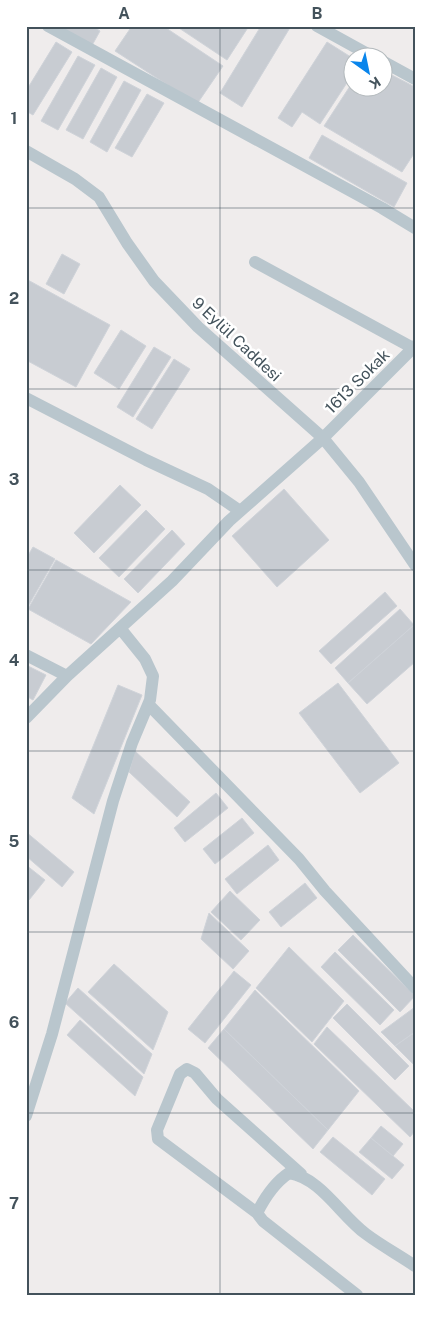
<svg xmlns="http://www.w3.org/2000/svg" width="441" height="1321" font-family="'Public Sans',sans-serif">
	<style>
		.building { fill: #c8ccd2; stroke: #cfd3d9 }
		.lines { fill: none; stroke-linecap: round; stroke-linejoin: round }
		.minor { stroke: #b9c6cd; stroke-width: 12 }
		.grid { fill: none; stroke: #43525b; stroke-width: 1; stroke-opacity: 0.55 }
		.labels { text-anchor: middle; stroke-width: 5; stroke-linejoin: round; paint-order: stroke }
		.street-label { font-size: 16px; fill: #43525b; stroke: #fff }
		.neatline { fill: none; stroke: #43525b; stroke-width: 2 }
		.grid-label { font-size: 16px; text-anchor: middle; font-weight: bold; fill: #43525b }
	</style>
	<rect width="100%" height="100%" fill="#efecec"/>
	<path class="building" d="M50 26H92L100 31 90 49Z
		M132 26H163L223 66 197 104 115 51Z
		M176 26H249L227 60Z
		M261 26H291L242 107 220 93Z
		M56 42 72 52 33 115 26 111V91Z
		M327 42 354 59V72L320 124 302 112 292 127 278 118Z
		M78 56 95 65 58 130 41 121Z
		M101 68 117 77 83 139 66 130Z
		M384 71 415 87V152L402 172 324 126 354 80V88H384Z
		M124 81 141 90 107 152 90 142Z
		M147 94 164 103 132 157 115 148Z
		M322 135 407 183 394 207 309 158Z
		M62 254 80 264 64 294 46 284Z
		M26 279 110 325 76 387 26 360Z
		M121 330 146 346 119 389 94 373Z
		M154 347 171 357 133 417 117 407Z
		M174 359 190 369 152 429 136 419Z
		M120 485 141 505 94 553 74 533Z
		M284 489 329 540 277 587 232 536Z
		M146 510 165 529 119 577 99 558Z
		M172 530 185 544 138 593 124 579Z
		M33 547 55 559 26 610V559Z
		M56 560 131 602 91 644 28 609Z
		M385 592 397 606 331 664 319 651Z
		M400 609 414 625 348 683 335 668Z
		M414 625 415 662 367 704 348 683Z
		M26 665 46 675 33 700 26 696Z
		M338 683 399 763 360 793 299 713Z
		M118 685 142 695 94 814 72 798Z
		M135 751 190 802 177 817 129 772Z
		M216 793 228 808 185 842 174 828Z
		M242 818 254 833 215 864 203 849Z
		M26 832 74 872 62 887 26 856Z
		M268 845 279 860 237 894 225 879Z
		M26 865 45 880 29 900 26 897Z
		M305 883 317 898 281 927 269 912Z
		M230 891 260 920 241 940 211 912Z
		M209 913 249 951 233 969 201 939Z
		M353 935 415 996 400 1012 338 950Z
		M289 947 344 1001 312 1042 256 988Z
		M335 952 394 1010 380 1025 321 967Z
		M114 964 168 1012 153 1050 88 992Z
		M234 971 251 985 205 1043 188 1029Z
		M78 988 152 1054 144 1074 65 1003Z
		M255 990 359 1091 328 1130 224 1029Z
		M347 1004 409 1066 395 1080 333 1018Z
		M415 1007V1032L395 1046 381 1032Z
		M80 1020 143 1077 135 1096 67 1035Z
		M327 1027 415 1112V1131L410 1137 314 1044Z
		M224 1029 328 1130 313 1149 208 1048Z
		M412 1034 415 1037V1066L395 1046Z
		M381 1126 403 1144 393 1156 371 1138Z
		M333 1137 385 1179 372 1195 320 1152Z
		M371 1138 404 1165 392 1179 359 1152Z"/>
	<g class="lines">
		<path class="minor" d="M48 26 382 208 415 228
			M317 26 375 58
			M384 62 415 79
			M26 151 75 179 99 197 127 243 154 281 198 327 323 438 359 482 415 565
			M255 262 413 348
			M26 398 146 460 208 489 240 511
			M26 655 67 676
			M149 705 299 859 325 891 415 988
			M26 718 67 676 172 581 229 521 323 438 415 346
			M26 1116 52 1034 113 801 132 743 150 700 153 676 145 659 120 628
			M301 1174 217 1099 195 1073 187 1069 180 1074 157 1130 158 1139 257 1213 263 1221 357 1295
			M257 1213C265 1197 274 1183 289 1173 321 1178 341 1216 366 1234 382 1246 399 1255 415 1266"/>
	</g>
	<path class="grid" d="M220 26V1295M26 208H415M26 389H415M26 570H415M26 751H415M26 932H415M26 1113H415"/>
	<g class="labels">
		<g class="street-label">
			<text transform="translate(237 339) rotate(43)" y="6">9 Eylül Caddesi</text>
			<text transform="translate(357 381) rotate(-45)" y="6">1613 Sokak</text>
		</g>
	</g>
	<rect width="441" height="1321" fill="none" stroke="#ffffff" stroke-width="55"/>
	<g transform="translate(368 72) rotate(147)"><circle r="24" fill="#ffffff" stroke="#b4babd"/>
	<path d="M0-4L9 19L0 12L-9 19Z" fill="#0985ec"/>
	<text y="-8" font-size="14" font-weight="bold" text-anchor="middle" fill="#43525b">K</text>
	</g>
	<rect x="28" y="28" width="386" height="1266" class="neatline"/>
	<g class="grid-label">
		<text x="124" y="19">A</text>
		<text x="317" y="19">B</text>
		<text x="14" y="124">1</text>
		<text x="14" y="304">2</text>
		<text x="14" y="485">3</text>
		<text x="14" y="666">4</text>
		<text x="14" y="847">5</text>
		<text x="14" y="1028">6</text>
		<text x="14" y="1209">7</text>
	</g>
</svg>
